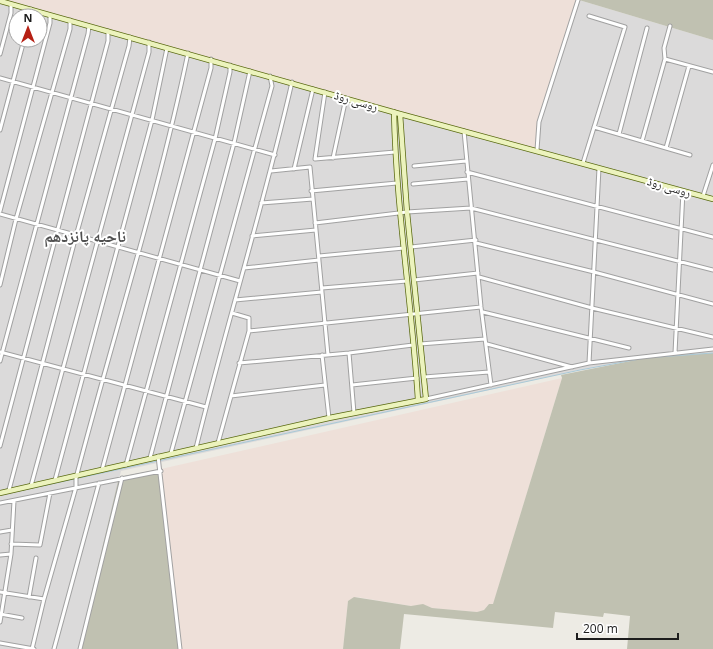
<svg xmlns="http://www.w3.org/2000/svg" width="713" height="649" font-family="'Open Sans','Noto Naskh Arabic',sans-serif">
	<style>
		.residential { fill: #dbdada; fill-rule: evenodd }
		.military { fill: #eee0d9 }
		.construction { fill: #c0c1b1 }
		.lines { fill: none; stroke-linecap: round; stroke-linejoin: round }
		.stream { stroke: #a9c9d7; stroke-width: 1 }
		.street-casing { stroke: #a1a1a1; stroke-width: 5 }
		.secondary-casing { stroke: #596910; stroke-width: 6 }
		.street { stroke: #fff; stroke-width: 3 }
		.secondary { stroke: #ecf3bd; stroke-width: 4.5 }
		.labels { text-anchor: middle; stroke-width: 4; stroke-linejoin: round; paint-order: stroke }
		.street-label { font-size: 12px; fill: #1d1d1d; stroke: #fff }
		.district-label { font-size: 16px; font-weight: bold; fill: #505050; stroke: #fff }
	</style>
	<rect width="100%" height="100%" fill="#edebe4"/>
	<path class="residential" d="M579 0 713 40V353L645 358 580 370 121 471 92 591 81 649H0V1L537 133ZM16 16H40V40H16Z"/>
	<path class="military" d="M0 0H578L539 122 537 150Z
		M562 378 493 605 489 604 484 610 477 612 432 608 425 605 411 606 357 597 348 601 343 649H180L161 469Z"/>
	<path class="construction" d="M579 0H713V40Z
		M713 353V649H627L630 616 604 613 603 617 555 612 553 628 404 614 400 649H343L348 601 354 597 411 606 423 604 432 608 477 612 484 610 489 604H493L562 378 561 375 645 358Z
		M161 469 180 649H81L92 591 119 477Z"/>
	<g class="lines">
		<path class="stream" d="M0 495 580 370 645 358 713 353"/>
		<defs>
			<path id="street" d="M30 16 31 9
				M670 26 664 48 665 59 713 72
				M0 54 11 13V4
				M0 78 275 155
				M325 92 315 159 395 152
				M594 127 690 155
				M0 130 24 40
				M464 131 481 307 491 385
				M619 134 647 28
				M642 141 665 59
				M666 148 689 66
				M537 150 539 122 578 0
				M333 158 346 98
				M583 163 625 27 589 16
				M414 166 466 161
				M294 169 313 89
				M271 171 310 167 328 355
				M467 172 713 237
				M413 184 468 179
				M311 191 397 183
				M703 196 713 165
				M261 203 313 199
				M0 211 50 23V15
				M0 214 240 281
				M315 223 407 212 471 208 713 270
				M252 236 316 230
				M476 243 594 272 713 304
				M411 247 476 240
				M319 256 404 248
				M244 268 319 260
				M479 277 592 308 713 337
				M414 280 478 273
				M0 285 16 219 70 29V20
				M322 288 407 281
				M235 300 322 292
				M483 312 629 348
				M249 331 481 307
				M420 344 485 339
				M487 344 572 367
				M0 352 206 407
				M349 353 354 413
				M675 353 683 191
				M322 355 329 418
				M0 361 88 34 89 26
				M239 363 349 353 413 345
				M589 363 599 168
				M424 377 489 372
				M352 385 417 378
				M231 396 325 385
				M426 399 589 363 713 349
				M218 443 249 331V318L232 313
				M0 446 108 41V31
				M196 448C226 325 264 205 292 82
				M171 453 272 86 270 76
				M158 456 180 649
				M150 458 234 143 250 71
				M126 465 215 139 230 72V65
				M102 470 211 68V59
				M55 480 152 120 167 48
				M31 486 149 52V42
				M9 490 76 236 129 46 130 37
				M0 503 161 471
				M0 532 12 530
				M11 544 40 545 50 493
				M0 555 11 554
				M0 592 44 599
				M29 597 36 558
				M0 614 22 618
				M0 622 11 554 14 501
				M0 643 34 649
				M32 649 44 599 76 487V478C113 336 158 197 188 53
				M54 649 99 483
				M80 649 122 478"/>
			<path id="secondary" d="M0 1 400 114 713 199
				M394 112C396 208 412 304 418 400
				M0 493 329 418 426 399 407 212 400 114"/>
		</defs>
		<use href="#street" class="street-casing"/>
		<use href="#secondary" class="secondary-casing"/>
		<use href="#street" class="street"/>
		<use href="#secondary" class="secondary"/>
	</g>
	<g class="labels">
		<g class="street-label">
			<text transform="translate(356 101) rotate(16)" y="4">روسی روڈ</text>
			<text transform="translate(669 187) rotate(16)" y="4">روسی روڈ</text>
		</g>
		<g class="district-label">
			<text x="85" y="242">ناحیه پانزدهم</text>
		</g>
	</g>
	<g transform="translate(28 28)"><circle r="19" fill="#ffffff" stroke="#a5a5a5"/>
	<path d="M0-3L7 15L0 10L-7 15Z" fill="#b62014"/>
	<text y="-6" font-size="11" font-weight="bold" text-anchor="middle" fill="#1d1d1d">N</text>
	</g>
	<path d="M577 633v6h101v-6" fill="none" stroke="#1d1d1d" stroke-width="2"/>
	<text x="583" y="633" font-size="12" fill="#1d1d1d" stroke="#ffffff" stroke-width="3" paint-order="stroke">200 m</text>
</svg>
